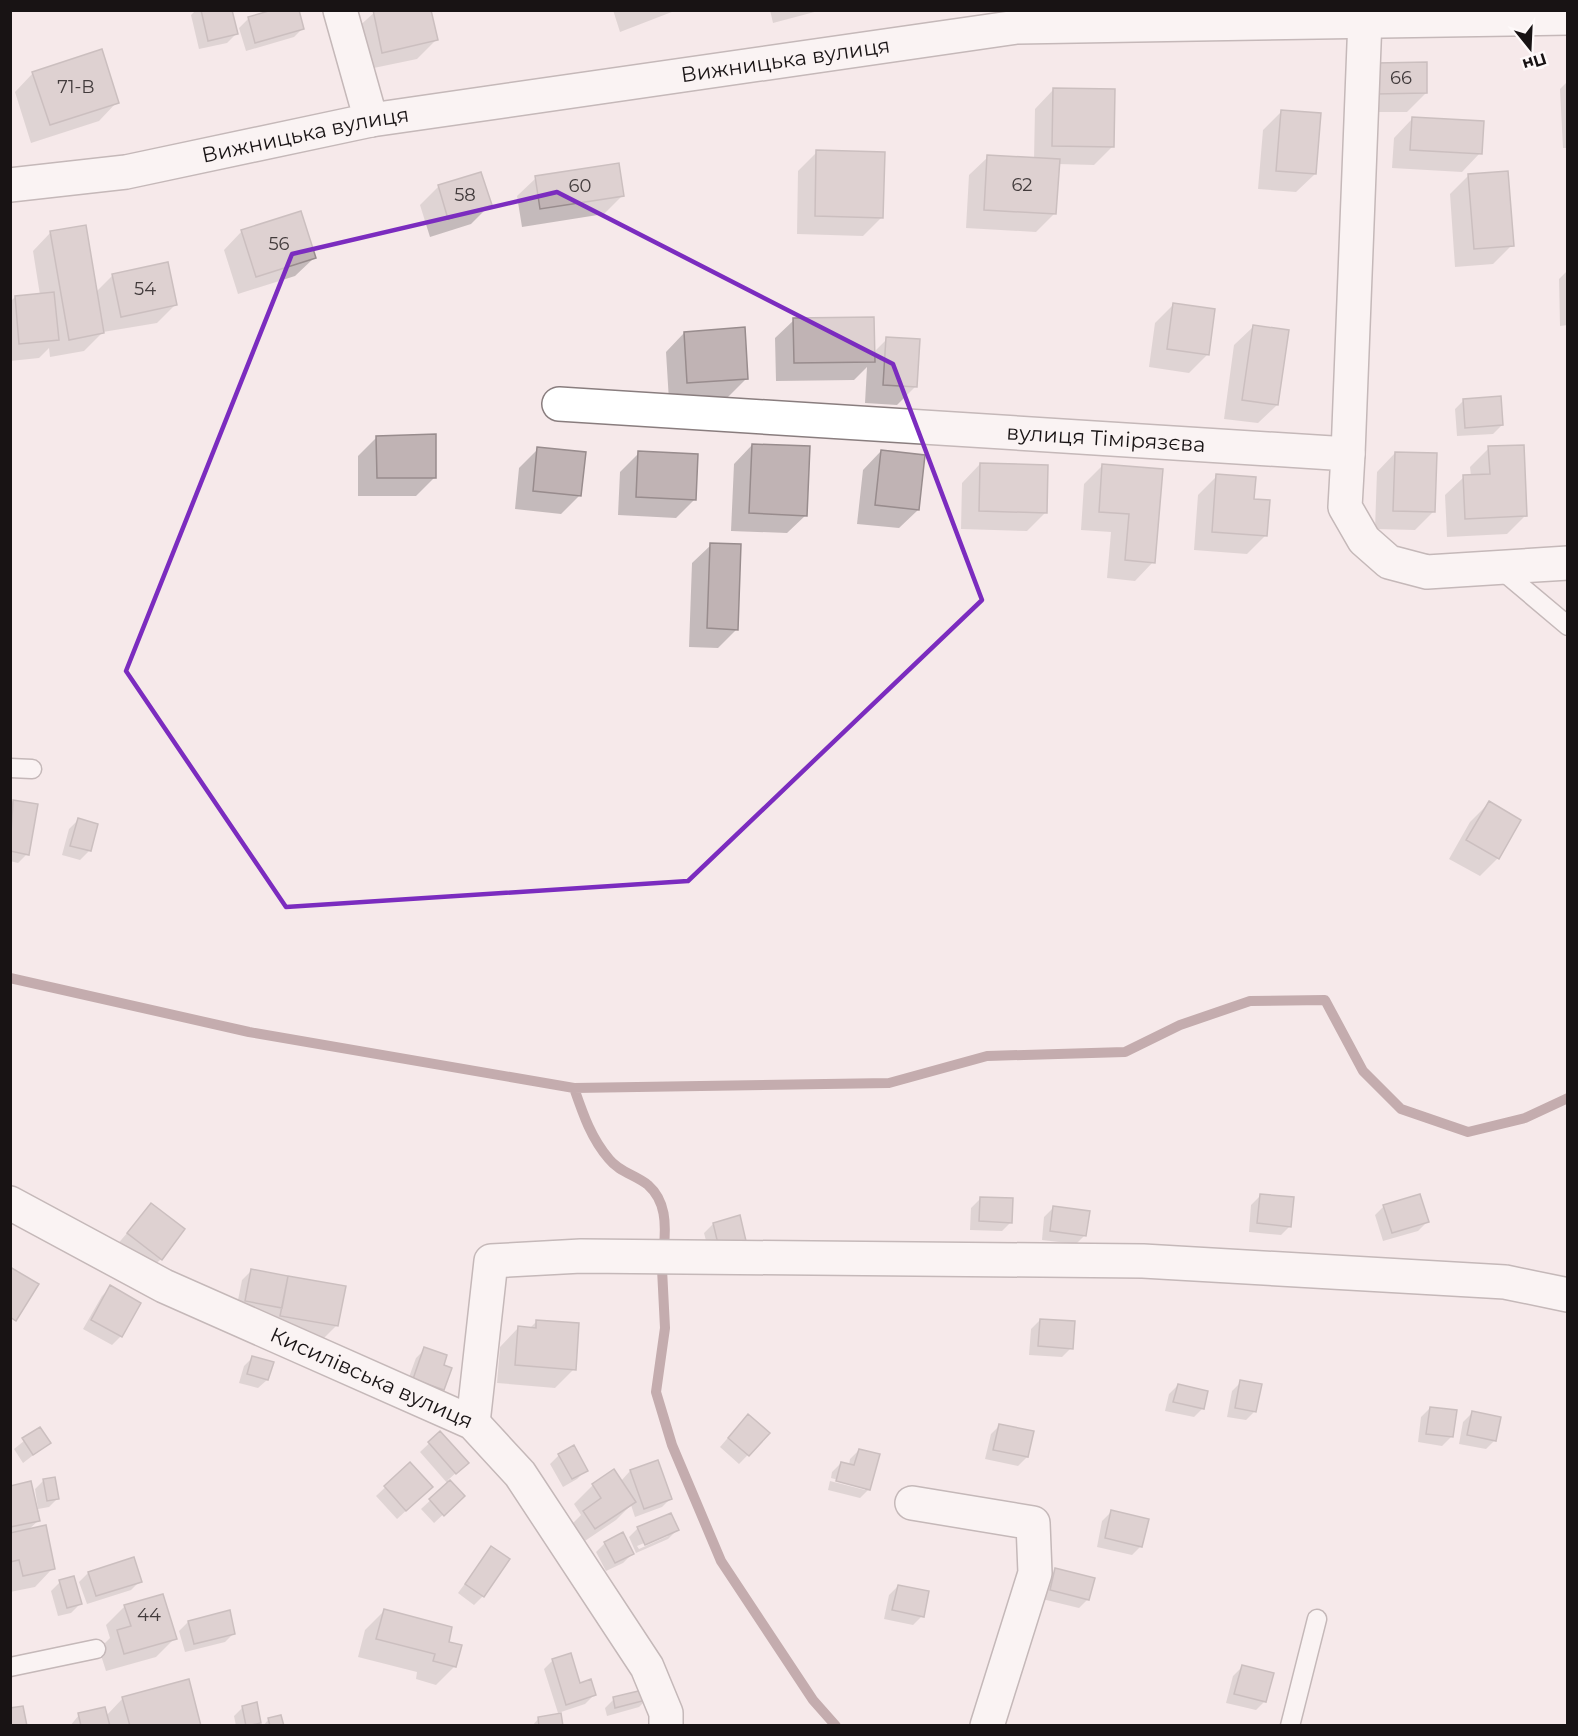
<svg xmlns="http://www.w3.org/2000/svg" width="1578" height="1736" font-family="Montserrat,sans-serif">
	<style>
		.shadow { fill: #0003; fill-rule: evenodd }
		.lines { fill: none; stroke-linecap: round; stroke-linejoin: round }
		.stream { stroke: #876266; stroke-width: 10 }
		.building { fill: #c0b3b4; stroke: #988c8d; stroke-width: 1.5 }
		.lane-casing { stroke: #897d7e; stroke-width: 21 }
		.street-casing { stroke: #897d7e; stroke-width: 36 }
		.lane { stroke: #fff; stroke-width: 18 }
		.street { stroke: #fff; stroke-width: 33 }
		.marked { fill: none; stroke: #7b2cbf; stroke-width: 4.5; stroke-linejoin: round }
		.labels { text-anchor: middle; stroke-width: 4.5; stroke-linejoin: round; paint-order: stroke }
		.number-label { font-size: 18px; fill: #423b3c }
		.street-label { font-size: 21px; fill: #181314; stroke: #fef9f9 }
	</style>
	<rect width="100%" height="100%" fill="#f6e9ea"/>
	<path class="shadow" d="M196 10H231L236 34 227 43 199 49 191 15Z
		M277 10 303 28 294 37 246 51 239 28 248 19Z
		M377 10 436 40 417 59 364 70 355 30Z
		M613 10H677L620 32Z
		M770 10H822L773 23Z
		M33 73 117 102 99 121 31 143 15 92Z
		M1568 81V148H1563L1560 89Z
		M1358 83 1426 93 1407 112H1358Z
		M1053 90 1113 146 1094 165 1058 164 1054 214 1036 232 966 228 969 175 988 157 1034 159 1035 109Z
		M1281 112 1315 174 1296 192 1258 189 1263 130Z
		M1412 119 1480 153 1462 172 1392 168 1394 138Z
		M817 152 882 217 863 236 797 234 798 171Z
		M480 174 490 205 471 224 430 237 420 205 438 187Z
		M1468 176 1512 245 1493 264 1455 267 1450 194Z
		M536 178 623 195 604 214 522 227 517 196Z
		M242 231 314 258 295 276 238 294 224 250Z
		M51 232 96 292 113 275 175 305 157 323 103 332 84 351 50 357 49 348 39 358 10 361V302L15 297 40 295 33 251Z
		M1568 270V325L1560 326 1559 279Z
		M1174 304 1207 355 1189 373 1149 367 1155 323Z
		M794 320 873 353 887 339 916 386 897 405 865 403 867 367 854 380 776 381 775 338Z
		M1253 327 1277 405 1258 423 1224 419 1234 345Z
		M684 333 747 378 728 397 669 401 666 352Z
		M1464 400 1502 425 1493 434 1457 436 1455 409Z
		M377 437 435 477 416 496H358V456Z
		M752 445 806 515 787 533 731 531 734 464Z
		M1489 448 1526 515 1507 534 1447 537 1445 495 1464 477 1471 476 1470 467Z
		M538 449 580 495 561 514 515 509 519 468Z
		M881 451 918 510 899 528 857 524 863 470Z
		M639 453 695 499 676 518 618 515 620 472Z
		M1395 453 1434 511 1415 530 1375 529 1377 472Z
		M980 464 1046 512 1027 531 961 529 962 483Z
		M1103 465 1161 470 1153 562 1135 581 1107 578 1111 532 1081 530 1084 484Z
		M1217 476 1253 500 1266 535 1247 554 1194 550 1198 495Z
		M711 545 737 629 718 648 689 647 692 563Z
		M13 801 27 854 18 863 10 861V804Z
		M1489 803 1498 858 1480 876 1449 859 1470 822Z
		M78 820 89 851 80 860 62 855 69 829Z
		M1260 1196 1290 1226 1281 1235 1249 1232 1251 1205Z
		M980 1199 1011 1222 1002 1231 970 1230 971 1208Z
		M151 1205 161 1259 142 1277 110 1253Z
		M1384 1206 1427 1222 1418 1231 1383 1241 1375 1215Z
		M1053 1208 1085 1235 1076 1244 1042 1240 1044 1217Z
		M713 1224 736 1249 710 1256 704 1233Z
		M251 1271 337 1325 318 1344 236 1310 242 1280Z
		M111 1287 121 1336 112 1345 83 1329 102 1296Z
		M1040 1320 1071 1348 1062 1357 1029 1355 1031 1329Z
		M537 1321 574 1369 555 1388 497 1383 500 1347 518 1328 529 1329Z
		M425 1349 442 1366 443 1389 434 1398 405 1388 416 1358Z
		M253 1357 267 1380 258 1388 239 1383 244 1366Z
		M1241 1382 1255 1411 1246 1420 1227 1417 1232 1391Z
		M1178 1385 1203 1408 1194 1417 1165 1411 1169 1394Z
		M1430 1408 1451 1437 1442 1446 1418 1442 1421 1417Z
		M1472 1413 1495 1440 1486 1449 1459 1444 1463 1422Z
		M739 1425 768 1434 739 1464 720 1447Z
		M1000 1425 1027 1457 1018 1466 985 1459 991 1434Z
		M39 1429 49 1443 23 1463 14 1449Z
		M440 1433 458 1471 448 1480 463 1496 434 1523 421 1509 448 1484 420 1452Z
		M859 1450 869 1489 860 1498 828 1490 830 1481 865 1490V1487L831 1478 832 1472 841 1463 849 1465 850 1459Z
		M559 1455 586 1470 577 1479 563 1487 550 1464Z
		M410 1464 422 1496 397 1519 376 1496Z
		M614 1471 621 1481 630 1471 671 1498 662 1507 635 1517 631 1505 616 1520 576 1547 565 1531 581 1515 574 1504 593 1485Z
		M44 1480 58 1498 49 1507 38 1509 35 1489Z
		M10 1487 38 1521 28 1530 53 1568 35 1587 10 1592Z
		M1111 1512 1141 1546 1132 1555 1097 1547 1102 1521Z
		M638 1528 677 1530 668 1539 636 1553 629 1537ZM668 1533V1536L639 1549 637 1546Z
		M605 1543 632 1554 623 1563 606 1571 596 1552Z
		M491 1548 483 1596 474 1605 458 1593Z
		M1056 1570 1088 1599 1079 1608 1042 1599 1047 1579Z
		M88 1573 140 1581 131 1590 87 1604 79 1582Z
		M60 1582 80 1604 71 1613 58 1616 51 1591Z
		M898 1586 922 1616 913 1625 884 1619 889 1595Z
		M125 1606 175 1638 156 1657 106 1671 99 1649 110 1638 106 1625Z
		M384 1611 447 1643 455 1666 436 1685 416 1679 417 1672 358 1657 365 1630Z
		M188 1622 234 1633 225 1642 185 1652 179 1631Z
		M553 1660 594 1695 585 1704 558 1713 544 1669Z
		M1242 1667 1265 1701 1256 1710 1226 1703 1233 1676Z
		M123 1698 199 1726H70L79 1715 106 1716Z
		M648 1698 639 1707 607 1716 605 1708 614 1699Z
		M243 1707 259 1722 256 1726H236L234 1716Z
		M539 1718 562 1726H532Z
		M268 1720 282 1726H263Z"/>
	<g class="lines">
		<path class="stream" d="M10 978 249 1032 574 1088 889 1083 987 1056 1125 1052 1180 1025 1250 1001 1325 1000 1363 1071 1401 1109 1468 1132 1525 1118 1568 1098
			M574 1088C583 1114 591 1138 609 1159 619 1172 636 1175 648 1185 666 1201 666 1224 664 1246
			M662 1269 665 1328 656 1392 672 1445 721 1561 813 1700 836 1726"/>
	</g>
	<path class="building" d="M201 10H232L238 34 208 41Z
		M272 10H299L304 29 255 43 248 17Z
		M373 10H431L438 40 382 53Z
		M102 49 119 103 50 125 32 72Z
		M1427 62V93L1376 94V63Z
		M1053 88 1115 89 1114 147 1052 146Z
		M1281 110 1321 113 1316 174 1276 171Z
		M1412 117 1484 121 1482 154 1410 150Z
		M816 150 885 152 883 218 815 216Z
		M987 155 1060 159 1056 214 984 210Z
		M619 163 624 196 540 209 535 176Z
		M1508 171 1514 246 1474 249 1468 174Z
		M481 172 492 205 448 219 438 185Z
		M301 211 316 258 256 277 241 230Z
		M86 225 104 333 69 340 50 231Z
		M168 262 177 305 121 317 112 274Z
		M54 292 59 340 19 344 15 296Z
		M1173 303 1215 309 1209 355 1167 349Z
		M874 317 875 362 794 363 793 318Z
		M1253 325 1289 330 1278 405 1242 400Z
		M745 327 748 379 687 383 684 332Z
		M886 337 920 339 917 387 883 385Z
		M1501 396 1503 425 1465 428 1463 399Z
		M436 434V478H377L376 436Z
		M752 444 810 446 807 516 749 513Z
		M1524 445 1527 516 1465 519 1463 475 1490 474 1488 446Z
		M537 447 586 452 581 496 533 491Z
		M881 450 925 455 919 510 875 505Z
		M638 451 698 454 696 500 636 497Z
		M1395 452 1437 453 1435 512 1393 511Z
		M980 463 1048 465 1047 513 979 511Z
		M1102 464 1163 469 1155 563 1125 560 1129 514 1099 512Z
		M1216 474 1256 477 1254 499 1270 500 1267 536 1212 532Z
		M710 543 741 544 738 630 707 628Z
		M13 800 38 804 29 855 10 851Z
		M1489 801 1521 820 1499 859 1466 840Z
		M78 818 98 824 91 851 70 846Z
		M1260 1194 1294 1197 1291 1227 1257 1223Z
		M1420 1194 1429 1222 1392 1233 1383 1205Z
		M980 1197 1013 1198 1012 1223 979 1221Z
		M151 1203 185 1229 162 1260 127 1233Z
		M1053 1206 1090 1211 1086 1236 1050 1231Z
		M740 1215 746 1241 719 1248 713 1223Z
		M10 1267 39 1284 16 1321 10 1317Z
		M251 1269 288 1276 282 1308 245 1301Z
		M288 1276 346 1286 338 1326 280 1316Z
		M110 1285 141 1303 122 1337 91 1320Z
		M1040 1319 1075 1321 1073 1349 1038 1346Z
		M536 1320 579 1323 576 1370 515 1365 518 1326 536 1328Z
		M424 1347 447 1355 444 1365 452 1368 444 1390 413 1379Z
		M252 1356 274 1362 268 1380 247 1374Z
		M1240 1380 1262 1384 1256 1412 1235 1408Z
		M1178 1384 1208 1391 1204 1409 1173 1402Z
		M1430 1407 1457 1410 1453 1437 1426 1434Z
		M1472 1411 1501 1417 1496 1441 1467 1435Z
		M748 1414 770 1433 749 1456 728 1438Z
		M999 1424 1034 1431 1028 1457 993 1450Z
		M40 1427 51 1443 33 1455 22 1438Z
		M440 1431 469 1463 456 1474 428 1442Z
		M574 1445 588 1471 572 1479 558 1454Z
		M859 1449 880 1454 870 1490 836 1481 841 1462 854 1465Z
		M658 1460 672 1499 644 1509 630 1470Z
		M410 1462 433 1487 406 1511 384 1486Z
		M614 1469 636 1502 595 1529 583 1511 601 1498 592 1484Z
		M55 1477 59 1499 47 1501 43 1479Z
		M450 1480 465 1496 444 1516 429 1499Z
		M31 1481 40 1521 10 1527V1486Z
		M1111 1510 1149 1519 1142 1547 1105 1538Z
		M671 1513 679 1530 645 1545 637 1527Z
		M46 1525 55 1569 23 1576 19 1560 10 1562V1533Z
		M623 1532 634 1554 615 1563 604 1542Z
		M491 1546 510 1559 484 1597 465 1584Z
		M134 1557 142 1582 96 1596 88 1572Z
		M1055 1568 1095 1578 1089 1600 1050 1590Z
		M74 1576 82 1604 67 1608 59 1580Z
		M898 1585 929 1591 924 1617 892 1610Z
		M163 1594 177 1639 124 1654 117 1630 131 1626 124 1605Z
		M384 1609 452 1627 449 1642 462 1645 456 1667 433 1661 435 1654 376 1639Z
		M230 1610 235 1634 194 1644 188 1621Z
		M571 1653 580 1683 591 1679 596 1695 566 1705 552 1659Z
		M1242 1665 1274 1673 1266 1702 1234 1694Z
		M189 1679 201 1726H130L122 1697Z
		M647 1689 650 1699 615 1708 613 1697Z
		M257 1702 261 1723 246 1726 242 1706Z
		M23 1706 27 1726H10V1708Z
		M105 1707 110 1726H81L78 1713Z
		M561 1713 563 1726H539L538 1717Z
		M281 1715 284 1726H270L268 1718Z"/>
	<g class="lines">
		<defs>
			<path id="lane" d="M1498 567 1568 626
				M10 768 32 769
				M10 1667 96 1649
				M1290 1726 1317 1619"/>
			<g id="street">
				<path d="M340 10 371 120"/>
				<path id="s1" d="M10 185 126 172 371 120 1017 27 1568 18"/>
				<path id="s2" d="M559 404 1348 454 1345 507 1364 540 1389 562 1427 572 1568 563"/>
				<path d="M1348 454 1365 19"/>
				<path id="s3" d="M10 1203 164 1286 473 1423 520 1474 647 1667 666 1713V1726"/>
				<path d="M473 1423 491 1261 581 1256 1143 1261 1505 1282 1568 1295"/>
				<path d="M912 1503 1033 1523 1035 1573 987 1726"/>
			</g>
		</defs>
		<use href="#lane" class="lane-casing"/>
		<use href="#street" class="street-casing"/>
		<use href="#lane" class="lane"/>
		<use href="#street" class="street"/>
	</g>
	<path d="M0 0H1578V1736H0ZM557 192 893 364 982 600 688 881 286 907 126 671 292 254Z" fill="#f6e9ea" fill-opacity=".55" fill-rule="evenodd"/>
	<path class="marked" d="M557 192 893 364 982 600 688 881 286 907 126 671 292 254Z"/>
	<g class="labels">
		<g class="number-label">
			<text x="1401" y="84">66</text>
			<text x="76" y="93">71-В</text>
			<text x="1022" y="191">62</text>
			<text x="580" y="192">60</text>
			<text x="465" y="201">58</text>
			<text x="279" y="250">56</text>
			<text x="145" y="295">54</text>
			<text x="149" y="1621">44</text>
		</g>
		<g class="street-label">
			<text dy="7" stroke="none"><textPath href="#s1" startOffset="786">Вижницька вулиця</textPath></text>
			<text dy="7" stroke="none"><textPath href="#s1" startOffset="300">Вижницька вулиця</textPath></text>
			<text dy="7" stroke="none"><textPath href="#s2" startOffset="548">вулиця Тімірязєва</textPath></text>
			<text dy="7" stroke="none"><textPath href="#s3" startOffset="402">Кисилівська вулиця</textPath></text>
		</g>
	</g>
	<rect width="1578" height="1736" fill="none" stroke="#181314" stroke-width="24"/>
	<g transform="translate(1530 48) rotate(162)" stroke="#fef9f9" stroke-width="4.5" paint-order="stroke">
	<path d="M0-4.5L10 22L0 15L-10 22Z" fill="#181314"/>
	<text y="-9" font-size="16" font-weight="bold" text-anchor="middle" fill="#181314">Пн</text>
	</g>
</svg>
